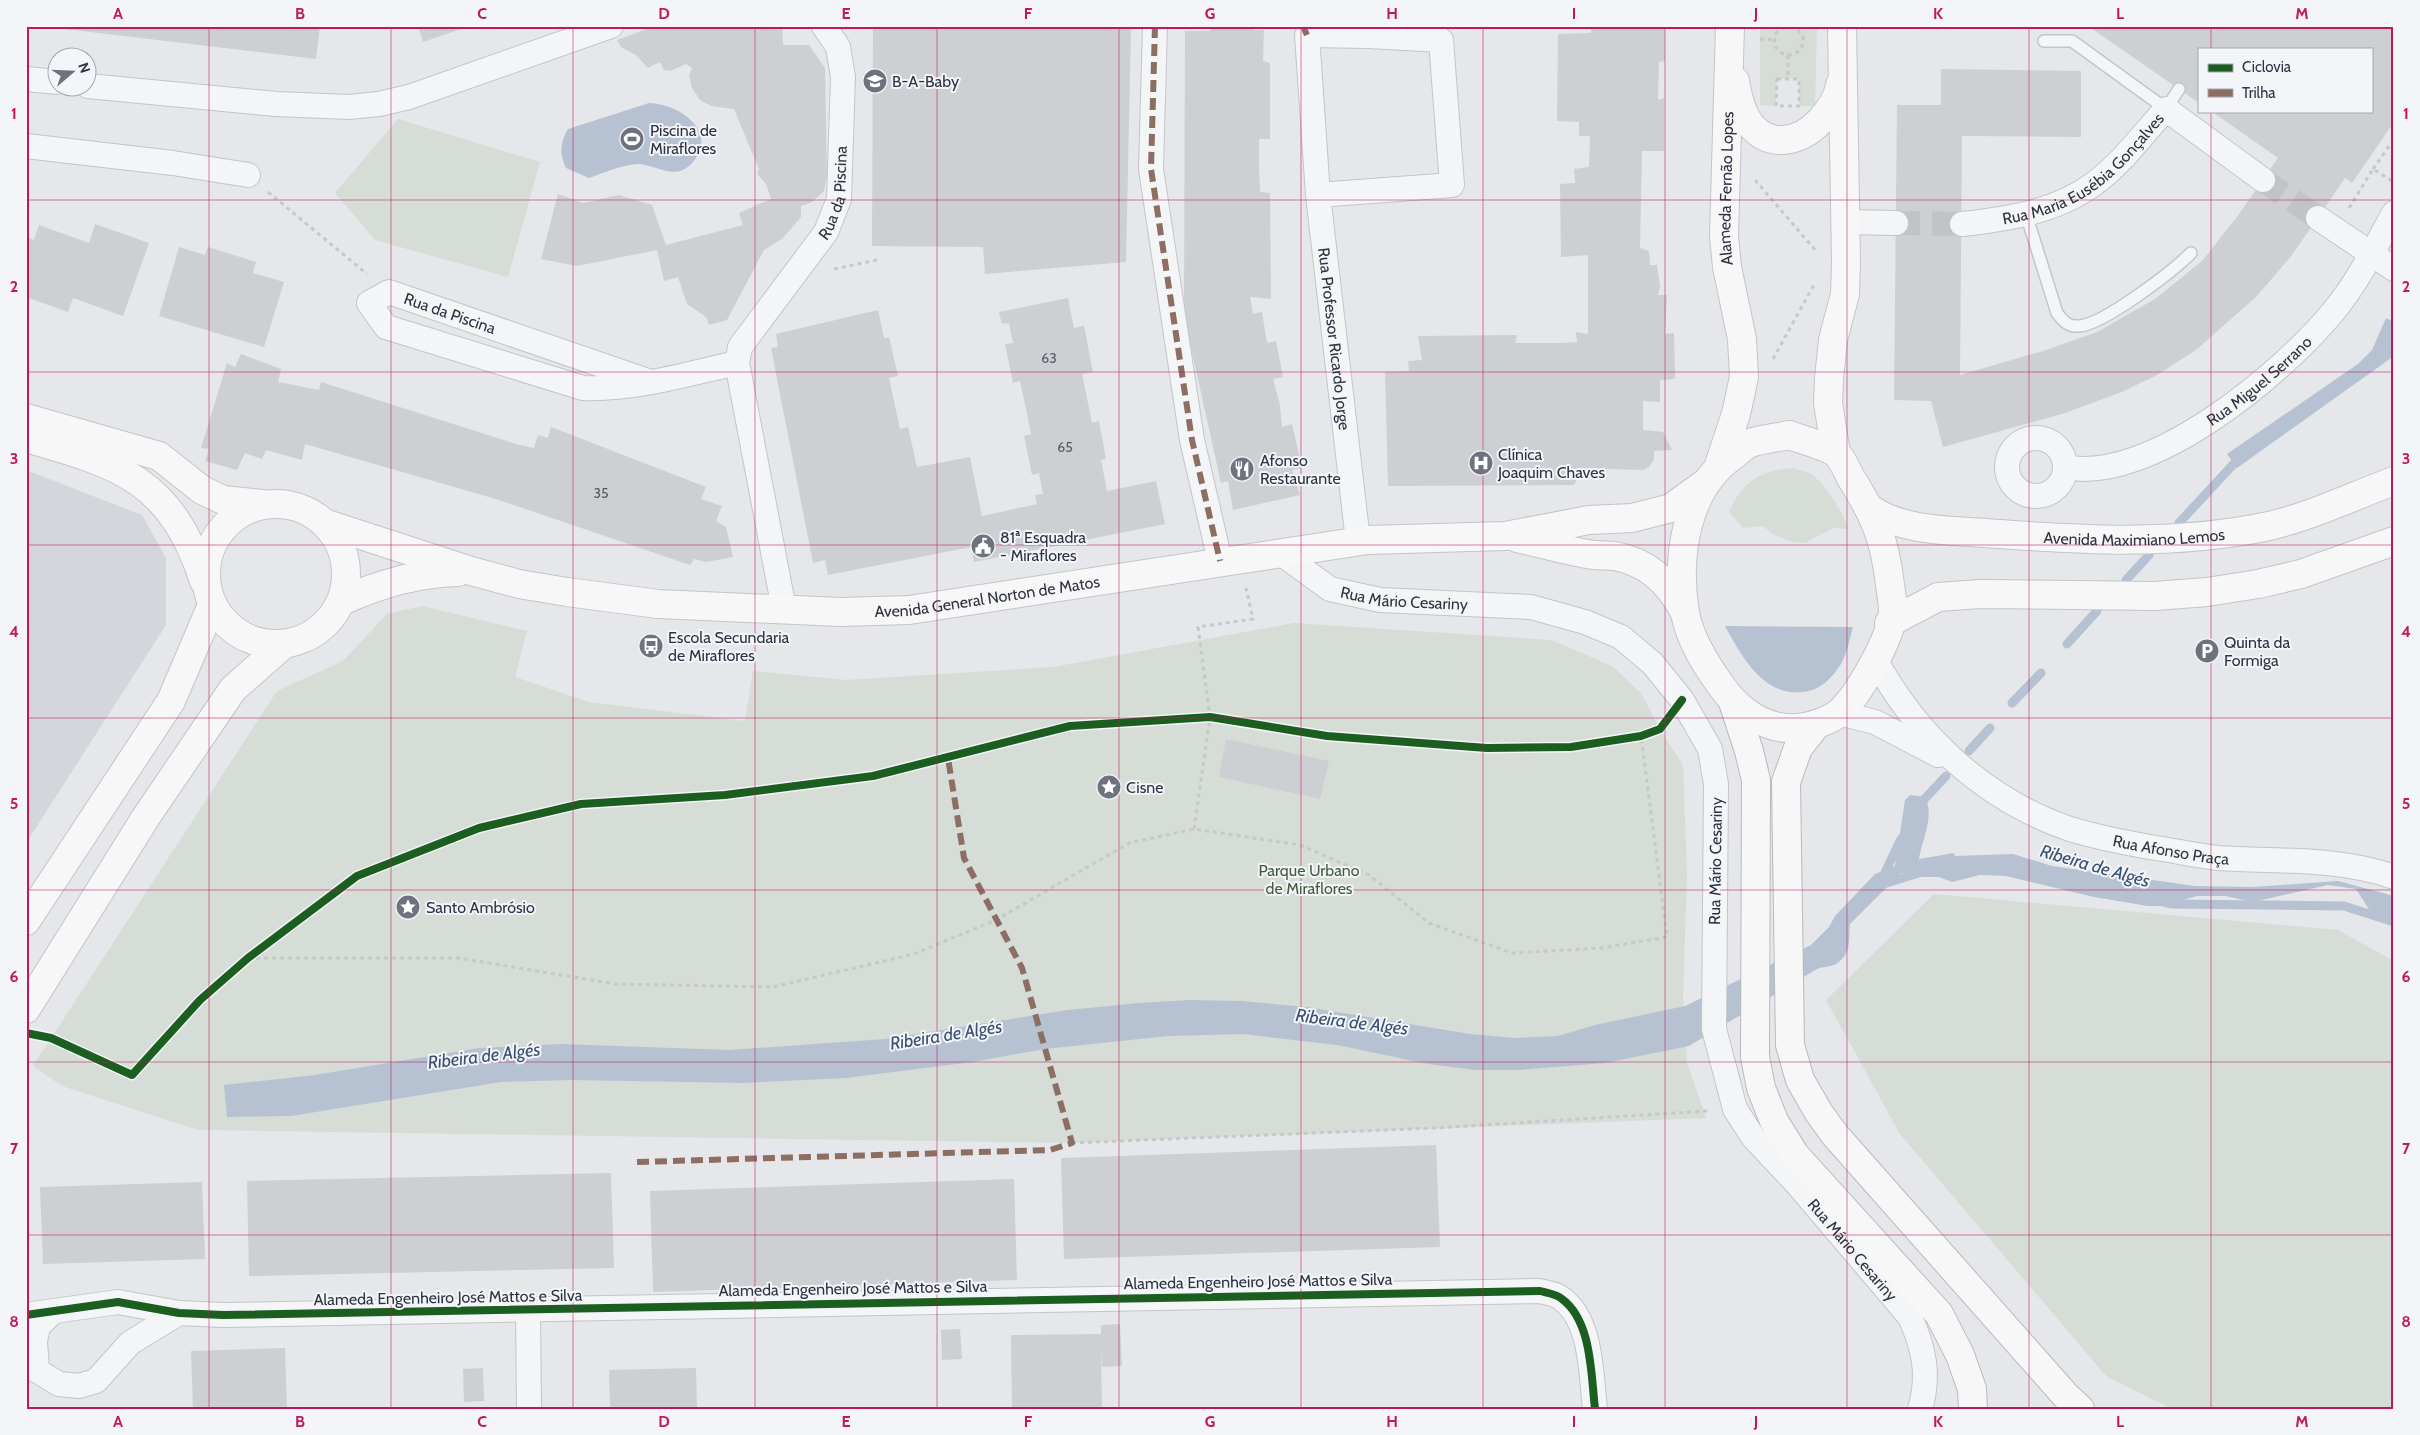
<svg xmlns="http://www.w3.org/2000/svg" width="2420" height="1435" font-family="Cabin,sans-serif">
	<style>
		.built { fill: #d4d6dc }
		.green { fill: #d5ddd6 }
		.water { fill: #b6c2d2 }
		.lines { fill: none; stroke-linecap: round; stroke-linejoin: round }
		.stream { stroke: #b6c2d2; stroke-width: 9 }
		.building { fill: #cdcfd2 }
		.street-tunnel { stroke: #c0c3c8; stroke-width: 24; stroke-dasharray: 24 12; stroke-linecap: butt }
		.lane-casing { stroke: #c3c5c8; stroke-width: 14 }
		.street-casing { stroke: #c3c5c8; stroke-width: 26 }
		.secondary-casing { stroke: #c3c5c8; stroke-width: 30 }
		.highway-casing { stroke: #b8babe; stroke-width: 30 }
		.path { stroke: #c6c8cb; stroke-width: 3; stroke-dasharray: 4 4; stroke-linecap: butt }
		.lane { stroke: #f4f5f6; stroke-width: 11 }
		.street { stroke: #f4f5f6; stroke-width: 24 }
		.secondary { stroke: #f7f7f8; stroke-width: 28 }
		.highway { stroke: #f7f7f8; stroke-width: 28 }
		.quiet { stroke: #8d6e63; stroke-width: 6; stroke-dasharray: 12 6; stroke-linecap: butt }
		.cycleway-casing { stroke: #f3f5f8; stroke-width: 11 }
		.cycleway { stroke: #1b5e20; stroke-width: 8 }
		.grid { fill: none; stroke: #c2185b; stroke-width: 1; stroke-opacity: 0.55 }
		.labels { text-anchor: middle; stroke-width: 4; stroke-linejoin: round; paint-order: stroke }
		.number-label { font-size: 14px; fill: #565b67 }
		.poi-label { font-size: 16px; fill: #2d3342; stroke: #f3f5f8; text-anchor: start }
		.street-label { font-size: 16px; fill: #2d3342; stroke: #f3f5f8 }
		.park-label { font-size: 16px; fill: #3f5d3b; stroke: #f3f5f8 }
		.water-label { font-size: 18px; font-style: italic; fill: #395073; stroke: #f3f5f8 }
		.neatline { fill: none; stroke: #c2185b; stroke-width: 2 }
		.grid-label { font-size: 16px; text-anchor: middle; font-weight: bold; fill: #c2185b }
	</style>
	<rect width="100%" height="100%" fill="#e5e7ea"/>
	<path class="built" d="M26 470 142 515 166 558V625L26 843Z"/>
	<path class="green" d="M1760 26H1817L1815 106H1799V79H1777L1776 106 1760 105Z
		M398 119 540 162 508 277 375 240 335 193Z
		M1792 468C1798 470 1806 471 1811 474 1829 487 1840 510 1849 529L1833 528 1805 543 1792 542 1774 535 1763 526 1743 528 1729 512C1743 481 1760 471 1792 468Z
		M422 606 527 631 515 677 589 702 745 721 753 671 846 680 1053 667 1294 623 1551 640 1612 666 1641 693 1660 729 1683 765 1687 875 1683 995 1687 1063 1706 1118 1072 1143 198 1130 62 1086 33 1066 277 691 343 661 387 614Z
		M1934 894 2338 930 2394 961V1409H2173L2107 1377 1900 1134 1826 1000Z"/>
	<path class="water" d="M649 103C682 104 722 135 689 166 673 180 654 164 637 164 621 165 604 173 589 178L566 168C559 153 560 143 568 129Z
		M2386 318 2394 322V356L2237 468 2227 454 2358 364 2372 350Z
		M1725 626 1853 627C1850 638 1847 653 1841 664 1832 678 1820 691 1802 692 1763 696 1742 657 1725 626Z
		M1910 795 1928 797 1926 799C1934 819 1922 839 1919 859L1954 853 1955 856 2013 854 2052 866 2195 886 2253 887 2338 881 2394 896V923L2372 914 2356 889 2328 885 2253 902 2225 896H2197L2163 906H2148L2094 897 2006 876 1980 875 1952 882 1939 877H1920L1901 873 1850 924C1848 940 1853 953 1836 964 1831 967 1823 966 1817 969L1689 1046 1605 1063 1519 1070H1475L1428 1064 1337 1045 1276 1038 1244 1034 1168 1036 1045 1049 972 1062 846 1078 744 1083 571 1080 501 1082 291 1116 227 1117 224 1085 315 1075 479 1048 561 1044 729 1050 885 1039 1068 1010 1139 1003 1189 1000 1241 1001 1307 1007 1470 1034 1514 1038 1558 1036 1595 1025 1685 1006 1811 945 1829 927 1835 916 1875 874 1895 866 1905 800Z"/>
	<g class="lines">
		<path class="stream" d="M2179 523 2241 456
			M2126 580 2149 555
			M2067 644 2097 611
			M2012 703 2041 673
			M1969 751 1990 728
			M1919 805 1946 776
			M1882 879 1901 839
			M1880 885 1922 872
			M2159 901 2171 904 2344 906 2394 922"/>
	</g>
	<path class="building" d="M40 26H320L316 59Z
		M418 26H467V27L423 42Z
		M655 26H782L783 45H809L825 68 827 176 824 191 812 202 801 206V217L782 239 764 250 727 320 709 325 706 317 687 304 678 277 664 281 657 250 577 266 541 259 558 194 583 203 619 195 652 205 666 245 743 225 739 213 771 199 766 184 757 174 759 169 734 109 711 106 700 100 692 88 689 76 692 68 686 64 670 71 664 70 660 62 648 68 636 55 621 47 617 40Z
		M873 26H1131L1126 262 985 274 983 247 872 246Z
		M1210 26H1255L1254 30H1264L1263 61 1270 63V139H1259V165L1260 192 1270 193 1271 299 1250 297 1253 314 1262 312 1267 343 1276 341 1283 377 1273 379 1280 405 1282 427 1292 424 1302 468 1292 470 1300 495 1233 510 1228 481 1221 483 1184 316 1185 31H1210Z
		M1591 26H1665V61L1659 62 1658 100 1664 98V151H1642L1640 248 1649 251 1650 265H1657L1660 287 1658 295H1667L1665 334 1674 333 1675 379 1660 380V402L1643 401V430L1663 432 1672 450 1654 451V459L1649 467 1643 470 1578 468V477L1574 485 1388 486 1385 372 1409 371 1408 361 1422 360 1418 336 1517 335 1515 343H1561L1577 342 1576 332 1588 334V255L1561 257 1560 184 1575 183 1574 169 1589 167 1590 136H1579V122L1557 121 1558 34 1591 33Z
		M2088 26H2394V122L2352 183 2345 178 2292 255 2256 297 2196 350 2157 375 2122 392 2062 414 1943 447 1931 401 1894 400 1897 105H1941V69L2081 71V137L1962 136 1960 375 2043 351 2097 332 2155 299 2202 261 2237 217 2278 158 2211 111H2371V49H2199V103Z
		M95 224 149 243 123 316 73 298 68 312 26 297V237L34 240 39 225 89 243Z
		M179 247 205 255 208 247 256 262 253 273 284 282 264 347 159 316Z
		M1068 298 1074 328 1084 326 1093 372 1082 374 1092 423 1099 421 1106 459 1101 460 1107 491 1156 481 1165 524 974 562 971 547 828 575 825 560 813 563 771 348 778 347 776 334 878 310 884 338 889 337 898 376 889 378 900 429 908 427 917 467 970 457 982 516 1037 504 1035 495 1043 494 1039 473 1032 475 1024 436 1031 434 1026 409 1020 381 1013 383 1005 344 1013 343 1009 323 1002 324 999 312Z
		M241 354 281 369 278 382 319 390 321 382 516 444 534 448 538 435 548 438 551 427 706 487 701 499 722 506 716 521 726 527 733 557 706 562 694 559 690 565 496 499 305 444 302 460 266 450 262 459 245 453 237 470 205 461 209 449 201 448 227 363 235 367Z
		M1226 739 1329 761 1320 799 1219 777Z
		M1436 1145 1440 1247 1064 1259 1061 1158Z
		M611 1173 614 1268 249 1276 247 1181Z
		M1014 1179 1017 1280 653 1292 650 1191Z
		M202 1182 205 1259 43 1264 40 1187Z
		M1120 1324 1122 1366 1102 1367 1101 1348 1102 1409H1012L1011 1335 1101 1334V1325Z
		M960 1329 962 1359 942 1360 941 1330Z
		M285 1348 287 1409H193L191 1351Z
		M483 1368 484 1401 464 1402 463 1369Z
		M696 1368 697 1409H610L609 1370Z"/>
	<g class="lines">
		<path class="street-tunnel" d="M2263 180 2318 218
			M1896 223 1962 224"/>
		<defs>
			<path id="lane" d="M2044 41H2072L2166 109 2179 89
				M2026 214 2057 313C2063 321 2068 327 2079 326 2103 325 2173 271 2191 253"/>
			<g id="street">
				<path d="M1155 26 1151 169 1192 440 1220 561"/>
				<path d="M26 79 58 82"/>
				<path d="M88 86 276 104 349 107 379 104 409 97 611 26"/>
				<path d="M26 146 173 163 248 175"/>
				<path id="s1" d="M1318 195 1452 185 1441 40 1369 36 1307 35 1318 195 1358 541"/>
				<path d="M2318 218 2394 269"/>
				<path d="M1847 222 1896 223"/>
				<path id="s2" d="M1962 224C2007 219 2057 212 2095 183 2122 163 2143 134 2166 109L2263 180"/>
				<path d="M648 381 389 292 369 303 386 327 583 388C634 390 687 374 737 363"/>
				<circle cx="2036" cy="467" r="29"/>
				<path id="s3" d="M2065 467C2151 485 2287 370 2337 307 2360 278 2376 245 2394 213"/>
				<path id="s4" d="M1279 552 1330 589 1380 600 1531 607 1585 622 1621 637 1653 664 1682 700 1710 749 1716 784 1714 1029 1735 1109 1753 1137 1798 1185 1910 1317C1924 1348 1930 1375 1920 1409"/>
				<path id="s5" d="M784 609 737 363 740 347 826 232 839 199 843 77 838 47 824 26"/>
				<path id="s6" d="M1875 659C1917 737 1985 800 2070 829 2100 838 2131 844 2162 849 2181 852 2199 856 2218 858 2277 862 2338 857 2394 877"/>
				<path d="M1839 713 1875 722 1938 755"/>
				<path d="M528 1310 529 1409"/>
				<path d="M26 1315 118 1302 179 1313 223 1315 1540 1291C1547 1293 1557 1294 1562 1299 1592 1321 1591 1375 1595 1409"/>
				<path d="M26 1364 59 1384 79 1386 96 1381 130 1343 179 1313"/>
				<path d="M37 1370 35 1341 38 1326 53 1312"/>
			</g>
			<g id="secondary">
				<path d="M1735 81C1737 93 1740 107 1746 118 1764 149 1798 145 1820 121 1829 111 1838 99 1840 85"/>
				<path d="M26 418 159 456 202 490 223 500 262 504"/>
				<path d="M1789 435C1800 439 1829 447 1837 454 1843 460 1847 471 1851 478 1875 516 1885 540 1890 585 1891 593 1893 603 1893 612 1891 638 1859 695 1839 713 1829 721 1808 728 1795 728 1765 730 1738 710 1722 687 1706 665 1690 640 1685 613 1676 557 1685 489 1734 455 1739 451 1744 446 1750 443 1762 439 1776 438 1789 435Z"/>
				<path d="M26 438C121 465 171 480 204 581"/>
				<path d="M1836 453 1828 403 1829 378 1833 340 1845 294 1846 263 1842 26"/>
				<path id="s7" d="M1719 465 1736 414 1744 377 1742 339 1727 267 1724 236 1730 26"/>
				<circle cx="276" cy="574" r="70"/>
				<path id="s8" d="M1872 510C1903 531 1949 530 1985 533 2080 540 2175 546 2269 526 2312 516 2353 496 2394 481"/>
				<path id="s9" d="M327 524 471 571 519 584 567 592 658 604 840 612 909 610 1368 540 1505 536 1589 520 1632 518 1671 508 1704 484"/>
				<path d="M1517 538C1540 543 1564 550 1588 554 1597 556 1606 555 1615 556 1647 562 1669 582 1684 611"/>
				<path d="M342 601C379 584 416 573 458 572"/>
				<path d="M1889 623 1938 597 1980 594 2155 596 2207 592 2258 584 2301 574 2394 541"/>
				<path d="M26 921 171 701 212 605"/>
				<path d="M26 1009 146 817 233 689 283 645"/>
			</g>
			<path id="highway" d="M1733 702 1749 751 1756 780 1755 1057 1761 1088 1774 1121 1795 1155 1939 1314 1960 1355 1972 1389 1973 1409
				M1817 724 1798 748 1786 782 1790 1045 1800 1080 1819 1113 1835 1135 2066 1396 2080 1409"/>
		</defs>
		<use href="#lane" class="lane-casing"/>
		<use href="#street" class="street-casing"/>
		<use href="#secondary" class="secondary-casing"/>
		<use href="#highway" class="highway-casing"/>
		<path class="path" d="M1784 26 1776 33 1774 43C1780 62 1806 57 1803 36L1794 26
			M1760 39 1774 40
			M1788 55V79
			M1777 79H1799V106H1776Z
			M2373 169 2394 139
			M1755 180 1816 251
			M268 192 367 274
			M2349 208 2373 169 2392 181 2394 177
			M834 269 877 260
			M1773 359 1815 283
			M1194 829 1210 717 1198 627 1253 619 1246 588
			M248 958H458L616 984 773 987 914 954 996 920 1129 843 1194 829 1300 845 1369 875 1429 923 1512 953 1601 948 1667 937 1641 736
			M1072 1143 1434 1128 1708 1111"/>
		<use href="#lane" class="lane"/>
		<use href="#street" class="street"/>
		<use href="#secondary" class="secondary"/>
		<use href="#highway" class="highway"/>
		<path class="quiet" d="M1155 26 1151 169 1192 440 1220 561
			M1303 26 1307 35
			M637 1162 1050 1150 1072 1143 1022 968 964 858 948 758"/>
		<defs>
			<path id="cycleway" d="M26 1033 51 1038 132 1075 200 1000 248 958 357 876 479 828 581 804 725 795 873 776 1070 726 1210 717 1327 736 1487 748 1571 747 1641 736 1660 729 1682 700
				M26 1315 118 1302 179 1313 223 1315 1540 1291C1547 1293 1557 1294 1562 1299 1592 1321 1591 1375 1595 1409"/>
		</defs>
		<use href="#cycleway" class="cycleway-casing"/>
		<use href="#cycleway" class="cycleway"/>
	</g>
	<path class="grid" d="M209 26V1409M391 26V1409M573 26V1409M755 26V1409M937 26V1409M1119 26V1409M1301 26V1409M1483 26V1409M1665 26V1409M1847 26V1409M2029 26V1409M2211 26V49M2211 111V1409M26 200H2394M26 372H2394M26 545H2394M26 718H2394M26 890H2394M26 1062H2394M26 1235H2394"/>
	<defs>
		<symbol id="school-disc" viewBox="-11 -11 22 22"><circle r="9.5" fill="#6d727d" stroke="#f3f5f8"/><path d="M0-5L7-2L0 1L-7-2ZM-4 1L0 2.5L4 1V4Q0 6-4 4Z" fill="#fff"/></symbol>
		<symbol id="stadium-disc" viewBox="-11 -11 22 22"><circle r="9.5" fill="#6d727d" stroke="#f3f5f8"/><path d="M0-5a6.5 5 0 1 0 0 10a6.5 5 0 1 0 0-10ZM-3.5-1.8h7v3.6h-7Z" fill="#fff"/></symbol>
		<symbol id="hospital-disc" viewBox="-11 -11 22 22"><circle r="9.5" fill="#6d727d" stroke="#f3f5f8"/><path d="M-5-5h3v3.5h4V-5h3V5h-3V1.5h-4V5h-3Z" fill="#fff"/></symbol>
		<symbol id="restaurant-disc" viewBox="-11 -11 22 22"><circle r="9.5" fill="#6d727d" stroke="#f3f5f8"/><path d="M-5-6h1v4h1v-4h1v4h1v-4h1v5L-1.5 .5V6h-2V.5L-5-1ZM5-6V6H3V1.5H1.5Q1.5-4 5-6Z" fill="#fff"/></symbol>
		<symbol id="civic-disc" viewBox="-11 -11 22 22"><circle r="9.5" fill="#6d727d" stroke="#f3f5f8"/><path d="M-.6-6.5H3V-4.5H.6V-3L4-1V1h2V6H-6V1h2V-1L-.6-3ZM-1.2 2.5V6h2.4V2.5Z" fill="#fff"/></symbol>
		<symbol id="bus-disc" viewBox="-11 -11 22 22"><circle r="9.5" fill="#6d727d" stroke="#f3f5f8"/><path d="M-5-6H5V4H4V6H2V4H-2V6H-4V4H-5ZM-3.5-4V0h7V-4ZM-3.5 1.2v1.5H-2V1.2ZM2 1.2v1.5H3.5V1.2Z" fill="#fff"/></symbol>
		<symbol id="parking-disc" viewBox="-11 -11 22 22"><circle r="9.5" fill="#6d727d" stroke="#f3f5f8"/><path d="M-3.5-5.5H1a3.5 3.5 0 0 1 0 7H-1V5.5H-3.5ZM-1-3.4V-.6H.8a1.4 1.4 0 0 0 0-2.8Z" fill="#fff"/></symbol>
		<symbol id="sight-disc" viewBox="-11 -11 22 22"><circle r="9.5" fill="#6d727d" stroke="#f3f5f8"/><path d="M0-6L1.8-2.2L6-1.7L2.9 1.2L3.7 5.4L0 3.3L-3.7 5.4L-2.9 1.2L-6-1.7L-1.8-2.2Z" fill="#fff"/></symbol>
	</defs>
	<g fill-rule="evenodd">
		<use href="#school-disc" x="861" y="67" width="28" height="28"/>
		<use href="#stadium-disc" x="618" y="125" width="28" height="28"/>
		<use href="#hospital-disc" x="1467" y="449" width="28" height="28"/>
		<use href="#restaurant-disc" x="1228" y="455" width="28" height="28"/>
		<use href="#civic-disc" x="969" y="532" width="28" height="28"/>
		<use href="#bus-disc" x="637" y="632" width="28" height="28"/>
		<use href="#parking-disc" x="2193" y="637" width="28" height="28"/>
		<use href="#sight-disc" x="1095" y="773" width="28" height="28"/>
		<use href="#sight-disc" x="394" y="893" width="28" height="28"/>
	</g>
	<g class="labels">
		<g class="number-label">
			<text x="1049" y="363">63</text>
			<text x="1065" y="452">65</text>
			<text x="601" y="498">35</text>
		</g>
		<g class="poi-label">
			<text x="892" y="87">B-A-Baby</text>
			<text x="650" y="136">Piscina de<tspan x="650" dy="18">Miraflores</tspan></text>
			<text x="1498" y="460">Clínica<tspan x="1498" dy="18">Joaquim Chaves</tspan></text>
			<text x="1260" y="466">Afonso<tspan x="1260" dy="18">Restaurante</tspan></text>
			<text x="1000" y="543">81ª Esquadra<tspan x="1000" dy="18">- Miraflores</tspan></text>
			<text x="668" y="643">Escola Secundaria<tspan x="668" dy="18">de Miraflores</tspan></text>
			<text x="2224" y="648">Quinta da<tspan x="2224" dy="18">Formiga</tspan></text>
			<text x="1126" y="793">Cisne</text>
			<text x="426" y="913">Santo Ambrósio</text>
		</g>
		<g class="street-label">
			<text dy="6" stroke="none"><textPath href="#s2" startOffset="138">Rua Maria Eusébia Gonçalves</textPath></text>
			<text dy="6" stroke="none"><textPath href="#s7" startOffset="282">Alameda Fernão Lopes</textPath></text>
			<text dy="6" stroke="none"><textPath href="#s5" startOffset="451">Rua da Piscina</textPath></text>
			<text transform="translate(450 313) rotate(19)" y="6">Rua da Piscina</text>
			<text dy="6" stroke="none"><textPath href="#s1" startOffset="719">Rua Professor Ricardo Jorge</textPath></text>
			<text dy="6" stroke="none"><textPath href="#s3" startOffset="219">Rua Miguel Serrano</textPath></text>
			<text dy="6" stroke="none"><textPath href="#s8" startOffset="266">Avenida Maximiano Lemos</textPath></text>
			<text dy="6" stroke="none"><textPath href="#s9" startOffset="672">Avenida General Norton de Matos</textPath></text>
			<text dy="6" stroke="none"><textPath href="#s4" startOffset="138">Rua Mário Cesariny</textPath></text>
			<text dy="6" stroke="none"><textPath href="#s6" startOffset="368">Rua Afonso Praça</textPath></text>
			<text transform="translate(1715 861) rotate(-89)" y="6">Rua Mário Cesariny</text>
			<text dy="6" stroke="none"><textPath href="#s4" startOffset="1052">Rua Mário Cesariny</textPath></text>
			<text transform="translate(1258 1281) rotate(-1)" y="6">Alameda Engenheiro José Mattos e Silva</text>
			<text transform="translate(853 1288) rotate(-1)" y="6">Alameda Engenheiro José Mattos e Silva</text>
			<text transform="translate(448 1297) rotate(-1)" y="6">Alameda Engenheiro José Mattos e Silva</text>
		</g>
		<g class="park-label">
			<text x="1309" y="876">Parque Urbano<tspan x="1309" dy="18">de Miraflores</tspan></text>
		</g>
		<g class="water-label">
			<text transform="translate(2095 866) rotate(16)" y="6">Ribeira de Algés</text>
			<text transform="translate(1352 1022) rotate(7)" y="6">Ribeira de Algés</text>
			<text transform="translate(946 1035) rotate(-9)" y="6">Ribeira de Algés</text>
			<text transform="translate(484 1056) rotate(-7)" y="6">Ribeira de Algés</text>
		</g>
	</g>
	<rect width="2420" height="1435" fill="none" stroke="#f3f5f8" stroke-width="55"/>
	<rect x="2198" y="48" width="175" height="65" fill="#f3f5f8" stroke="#a4a7af"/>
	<rect x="2208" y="64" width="25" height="8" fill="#1b5e20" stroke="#a4a7af"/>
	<text x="2242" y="72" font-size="15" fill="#2d3342">Ciclovia</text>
	<rect x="2208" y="89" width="25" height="8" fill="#8d6e63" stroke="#a4a7af"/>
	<text x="2242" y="98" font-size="15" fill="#2d3342">Trilha</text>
	<g transform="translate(72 72) rotate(71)"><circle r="24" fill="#f3f5f8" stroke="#a4a7af"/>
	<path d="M0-4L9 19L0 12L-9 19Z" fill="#6d727d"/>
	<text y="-8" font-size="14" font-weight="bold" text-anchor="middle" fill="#2d3342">N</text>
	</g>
	<rect x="28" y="28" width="2364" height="1380" class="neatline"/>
	<g class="grid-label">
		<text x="118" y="19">A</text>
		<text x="300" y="19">B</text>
		<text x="482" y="19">C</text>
		<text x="664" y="19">D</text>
		<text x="846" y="19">E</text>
		<text x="1028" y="19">F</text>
		<text x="1210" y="19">G</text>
		<text x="1392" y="19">H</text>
		<text x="1574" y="19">I</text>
		<text x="1756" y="19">J</text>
		<text x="1938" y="19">K</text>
		<text x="2120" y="19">L</text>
		<text x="2302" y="19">M</text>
		<text x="14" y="119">1</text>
		<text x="2406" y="119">1</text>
		<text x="14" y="292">2</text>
		<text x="2406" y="292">2</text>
		<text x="14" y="464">3</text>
		<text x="2406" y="464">3</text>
		<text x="14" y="637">4</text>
		<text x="2406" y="637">4</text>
		<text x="14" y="809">5</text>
		<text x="2406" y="809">5</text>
		<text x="14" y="982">6</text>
		<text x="2406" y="982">6</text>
		<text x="14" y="1154">7</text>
		<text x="2406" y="1154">7</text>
		<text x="14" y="1327">8</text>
		<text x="2406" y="1327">8</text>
		<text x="118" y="1427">A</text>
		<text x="300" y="1427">B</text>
		<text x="482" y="1427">C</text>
		<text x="664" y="1427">D</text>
		<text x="846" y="1427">E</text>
		<text x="1028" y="1427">F</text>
		<text x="1210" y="1427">G</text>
		<text x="1392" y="1427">H</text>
		<text x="1574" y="1427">I</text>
		<text x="1756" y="1427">J</text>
		<text x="1938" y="1427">K</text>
		<text x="2120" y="1427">L</text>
		<text x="2302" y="1427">M</text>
	</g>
</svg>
